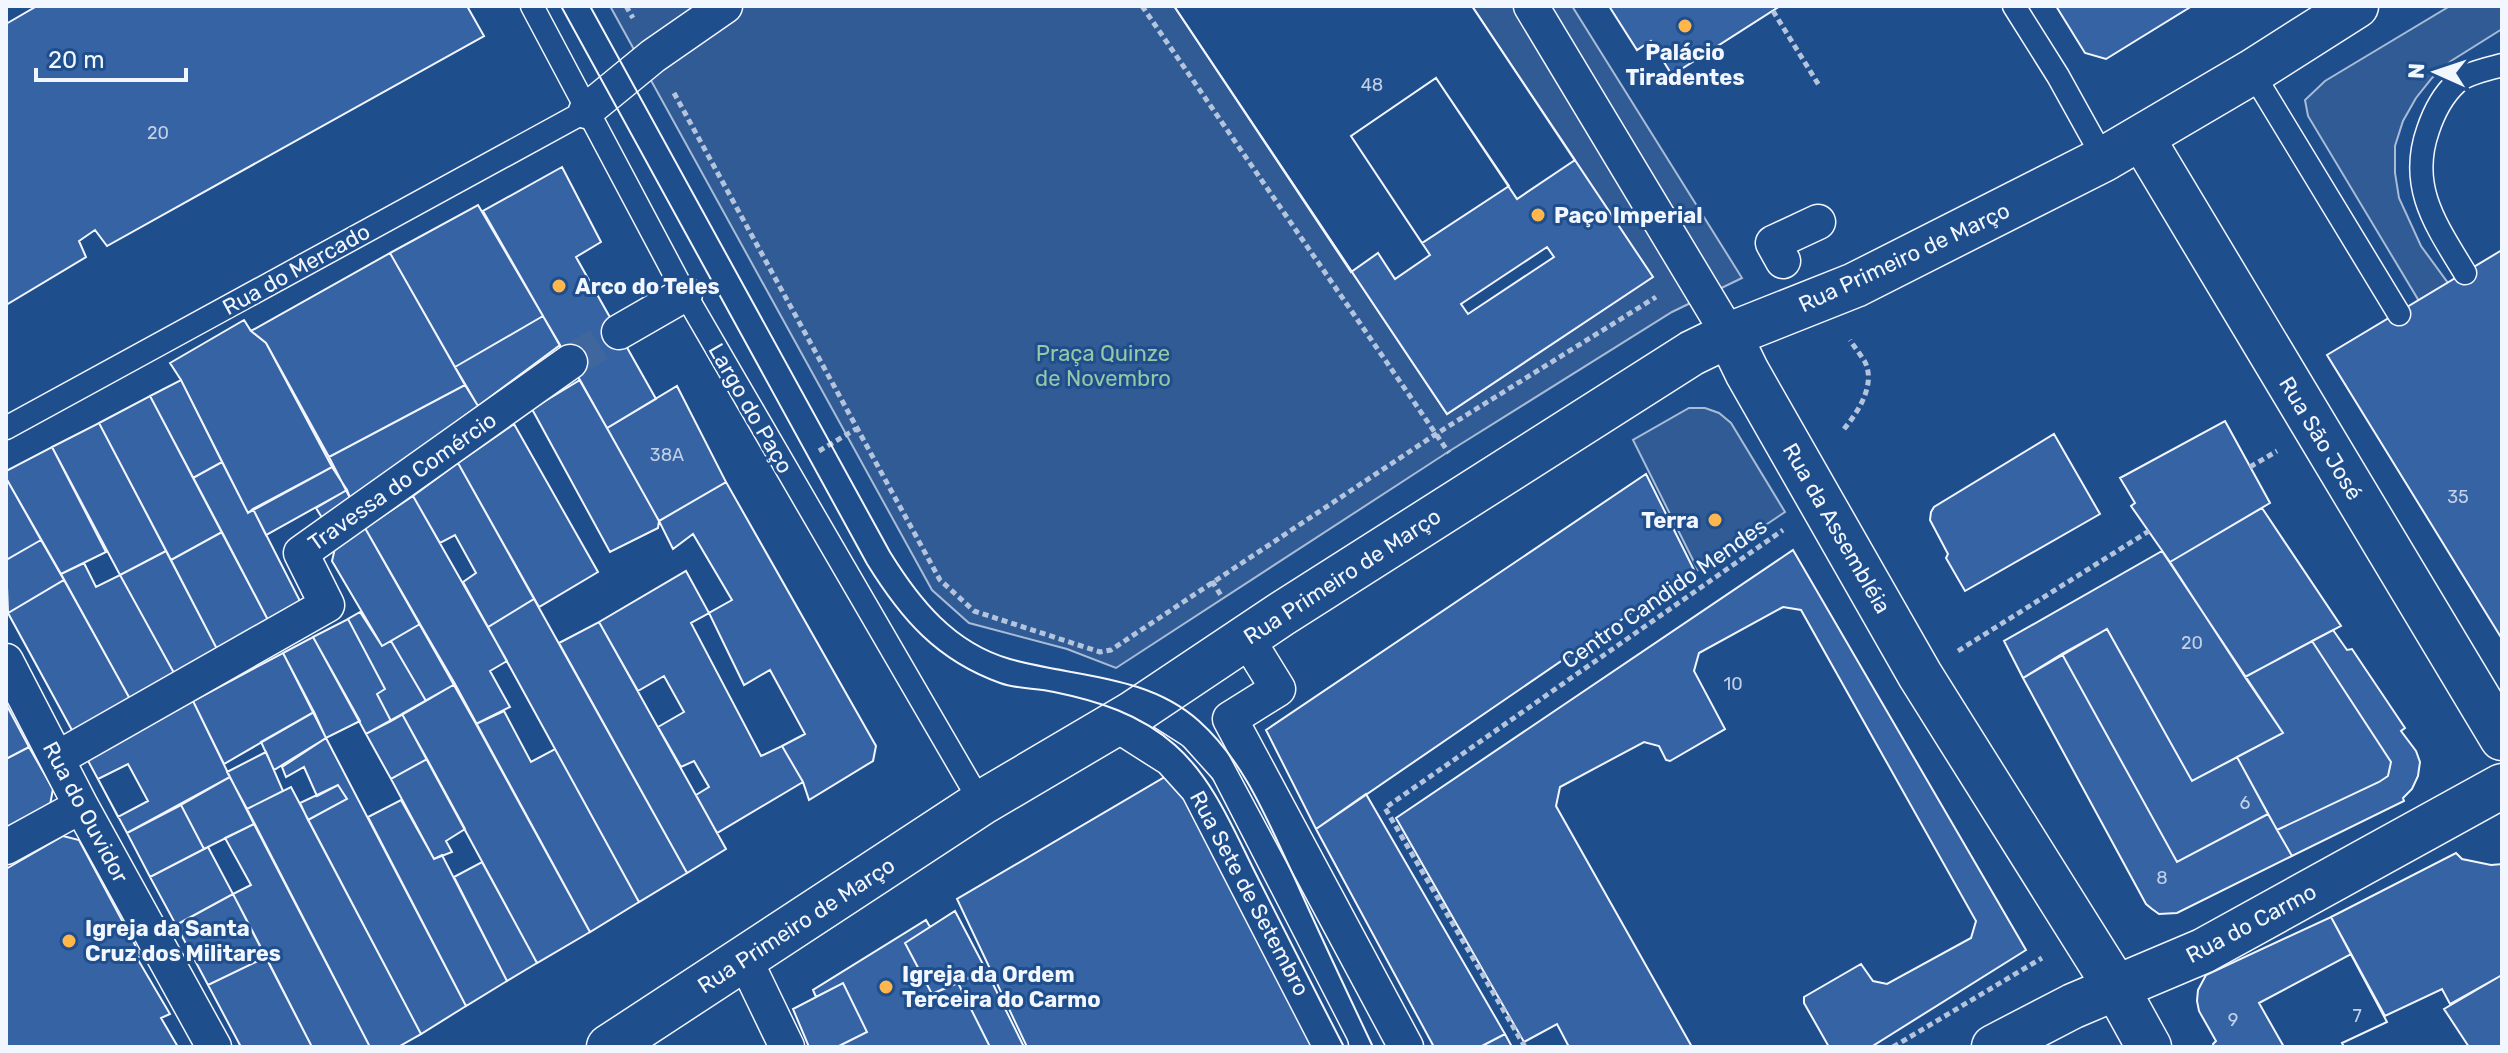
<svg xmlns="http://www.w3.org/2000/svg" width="2508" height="1053" font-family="Rubik,sans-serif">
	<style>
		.built { fill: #305b95; stroke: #a8bbd7; stroke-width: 2 }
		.building { fill: #3563a3; stroke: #f2f6ff; stroke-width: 2; fill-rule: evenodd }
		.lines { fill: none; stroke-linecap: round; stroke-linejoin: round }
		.pedestrian-tunnel { stroke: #3f679d; stroke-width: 34; stroke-dasharray: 34 17; stroke-linecap: butt }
		.service-casing { stroke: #f2f6ff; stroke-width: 25 }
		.pedestrian-casing { stroke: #f2f6ff; stroke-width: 37 }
		.minor-casing { stroke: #f2f6ff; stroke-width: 47 }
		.tertiary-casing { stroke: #f2f6ff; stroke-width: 47 }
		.primary-casing { stroke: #f2f6ff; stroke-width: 47 }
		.path { stroke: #b3c4dc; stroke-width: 5; stroke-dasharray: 6 4; stroke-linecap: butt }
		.service { stroke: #1f4e8c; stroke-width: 22 }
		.pedestrian { stroke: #1f4e8c; stroke-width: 34 }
		.minor { stroke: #1f4e8c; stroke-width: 44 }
		.tertiary { stroke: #1f4e8c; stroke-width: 44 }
		.primary { stroke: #1f4e8c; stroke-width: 44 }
		.tram { stroke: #f2f6ff; stroke-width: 2 }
		.poi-dot { fill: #ffb74d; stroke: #1f4e8c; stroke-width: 3 }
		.labels { text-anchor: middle; stroke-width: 6; stroke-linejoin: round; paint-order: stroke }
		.number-label { font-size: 18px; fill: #c3d1e8 }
		.poi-label { font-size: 22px; font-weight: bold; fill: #f2f6ff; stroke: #1f4e8c; text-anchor: start }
		.street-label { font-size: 22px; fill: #f2f6ff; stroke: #1f4e8c }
		.park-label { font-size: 22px; fill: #97c8a6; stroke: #1f4e8c }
	</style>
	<rect width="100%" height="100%" fill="#1f4e8c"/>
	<path class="built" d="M610 6H1174L1447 414 1652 277 1472 6H1572L1742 278 1672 312 1448 452 1116 668 1067 649 969 623 932 590Z
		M2450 6H2502V29L2451 61 2432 78 2416 98 2403 121 2395 146V173L2399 198 2421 246 2448 283 2419 301 2308 116 2305 100 2325 81Z
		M1689 408H1705L1719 413 1731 423 1785 512 1698 570 1633 440Z"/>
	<path class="building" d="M37 6H467L484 36 107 246 95 230 79 241 86 257 6 305V24Z
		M1174 6H1472L1653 277 1447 414ZM1436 78 1509 186 1422 243 1351 136ZM1547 247 1554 257 1468 314 1461 304Z
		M1174 6H1472L1575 160 1517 199 1436 78 1351 136 1430 255 1395 279 1378 253 1351 272Z
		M1609 6H1780L1672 75 1651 41 1637 50Z
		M2056 6H2192L2106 59 2085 53Z
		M562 167 601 242 576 257 656 399 607 428 483 211Z
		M478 205 543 316 455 367 390 253Z
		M2502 250V639L2327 355Z
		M390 253 465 385 329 457 266 343 251 331Z
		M543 316 560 345 478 406 455 367Z
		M244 320 251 331 266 343 332 467 248 513 181 380 170 363Z
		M181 380 222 462 193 478 150 396Z
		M580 380 659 521 658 528 610 552 532 409Z
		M465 385 478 406 351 500 329 457Z
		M677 386 726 482 659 521 607 428Z
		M150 396 222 532 171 560 99 423Z
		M2225 421 2270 503 2170 562 2131 506 2135 503 2120 478Z
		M99 423 166 551 120 575 52 447Z
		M514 424 598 572 539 607 458 463Z
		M2054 434 2100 514 1965 591 1946 558 1948 554 1930 520 1931 512 1934 507Z
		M52 447 106 552 61 574 6 478V471Z
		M222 462 248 513 253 509 300 601 268 620 193 478Z
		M458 463 534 599 488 627 463 582 476 573 455 535 440 543 413 496Z
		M332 467 347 490 266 535 253 509Z
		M1646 474 1694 570 1316 829 1266 730Z
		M6 478 41 540 6 560Z
		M726 482 876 746 873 761 809 800 803 782 782 746 805 734 770 670 744 685 709 613 732 600 693 534 673 549 659 521Z
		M347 490 351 500 324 521 316 508Z
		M413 496 507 661 490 671 510 707 476 724 365 528Z
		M2262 508 2341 626 2245 677 2170 562Z
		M365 528 420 624 382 646 332 561 335 548Z
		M222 532 268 620 217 649 171 560Z
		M41 540 64 580 8 613 6 560Z
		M1793 550 2026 950 1871 1047H1569L1557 1024 1524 1042 1396 818Z
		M166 551 217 649 174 673 120 575Z
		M2162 551 2283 733 2192 781 2107 629 2023 678 2004 641Z
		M84 563 96 587 120 575 174 673 130 699 61 574Z
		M686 571 709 613 691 623 761 756 782 746 803 782 717 833 696 795 709 787 694 761 681 767 658 727 684 712 664 676 638 691 599 622Z
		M64 580 130 699 73 732 8 613Z
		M534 599 687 873 639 902 488 627Z
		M1783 607 1801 610 1976 921 1971 938 1887 984 1873 981 1861 964 1804 997V1003L1829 1047H1692L1556 806 1560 787 1644 742 1659 746 1666 760 1670 761 1725 729 1694 671 1699 653Z
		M360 612 382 646 391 641 426 701 391 721 377 694 385 689 348 619Z
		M348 619 385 689 377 694 391 721 366 734 313 637Z
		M599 622 726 849 687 873 559 643Z
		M420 624 455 684 426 701 391 641Z
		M2107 629 2192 781 2237 757 2268 814 2177 862 2062 654Z
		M2333 630 2347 650 2352 649 2405 728 2401 731 2416 751 2420 762 2418 776 2412 789 2403 798 2404 801 2292 856 2277 830 2379 782 2388 776 2391 762 2312 641Z
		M313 637 360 721 326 738 283 653Z
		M2312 641 2391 762 2388 776 2379 782 2277 830 2237 757 2283 733 2245 677Z
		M283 653 314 712 224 764 193 701Z
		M2062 654 2177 862 2268 814 2292 856 2177 913 2159 914 2152 909 2146 904 2023 678Z
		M455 684 590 932 537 963 402 714Z
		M193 701 230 777 127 833 86 757Z
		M6 704 29 747 6 759Z
		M504 711 531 762 555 749 639 902 590 932 476 724Z
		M314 712 326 738 274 770 261 742Z
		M402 714 427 759 391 779 366 734Z
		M326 738 466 1006 421 1034 308 820 347 799 338 785 317 796 304 767 286 777 282 767Z
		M29 747 53 789 50 805 6 830V759Z
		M266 752 283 791 247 809 227 772Z
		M427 759 465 829 446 841 452 852 434 859 391 779Z
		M128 764 148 801 118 817 98 779Z
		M1175 771 1315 1047H1027L957 899Z
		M230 777 254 824 204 849 181 805Z
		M338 785 347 799 308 820 300 803Z
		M291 787 421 1034 398 1047H370L247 809Z
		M1366 794 1505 1034 1480 1047H1434L1316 829Z
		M401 800 434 859 442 855 507 981 466 1006 368 817Z
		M181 805 204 849 150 877 127 833Z
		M254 824 370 1047H312L233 894 251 885 225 838Z
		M63 836 79 840 141 956 137 958 170 1014 161 1018 178 1047H6V869Z
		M208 847 233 894 176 925 150 877Z
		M2456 853 2462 859 2491 865 2502 864V975L2450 1004 2442 989 2385 1016 2331 917Z
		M482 862 537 963 507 981 454 877Z
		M233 894 266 957 208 985 176 925Z
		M955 911 986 970 932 994 905 943Z
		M2331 917 2387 1022 2342 1043 2344 1047H2214L2213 1044 2216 1041 2199 1011 2197 1001 2198 990 2206 975Z
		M926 920 930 927 905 943 932 994 958 983 990 1047H837L867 1032 843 983 816 997 813 990Z
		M2351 954 2387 1022 2342 1043 2344 1047H2284L2259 1003Z
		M266 957 312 1047H241L208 985Z
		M986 970 1024 1047H990L958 983Z
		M2502 975V1047H2469L2444 1009Z
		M843 983 867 1032 837 1047H809L793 1009Z
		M1505 1034 1512 1047H1480Z"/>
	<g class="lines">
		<path class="pedestrian-tunnel" d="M570 362 619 332"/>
		<defs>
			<path id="service" d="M532 6 685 294 981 803
				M2014 6 2058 76 2104 159
				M2252 72 2399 314
				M2465 273C2436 225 2408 187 2428 130 2434 112 2442 96 2456 83 2466 73 2489 69 2502 65
				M6 428 586 111"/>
			<path id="pedestrian" d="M1531 6 1729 335
				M586 111 653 56 725 6
				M1783 261 1773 243 1818 222
				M619 332 685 294
				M1246 637 1278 689 1230 719 1406 1047
				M6 661 81 806 214 1047
				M1116 724 1171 759 1198 789 1331 1047
				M58 758 327 605 301 553 570 362
				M6 847 81 806
				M745 960 787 1047"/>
			<path id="minor" d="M2142 138 2502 738
				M1994 1047 2073 1006 2203 951 2502 786"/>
			<path id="tertiary" d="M1729 335 1747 372 1920 675 2117 989 2149 1047"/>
			<path id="primary" d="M609 1047 981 803 1132 714 1280 615 1692 353 1729 335 1855 285 2104 159 2252 72 2356 6"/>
		</defs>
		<use href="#service" class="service-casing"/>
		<use href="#pedestrian" class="pedestrian-casing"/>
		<use href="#minor" class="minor-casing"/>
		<use href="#tertiary" class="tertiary-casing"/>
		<use href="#primary" class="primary-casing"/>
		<path class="path" d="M626 6 633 18
			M1142 6 1449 453
			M1773 11 1820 87
			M674 93 940 580 974 611 1100 652 1111 650 1436 434 1656 297
			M1844 429C1858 412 1876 385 1865 362 1861 355 1855 348 1850 340
			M819 451 856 429
			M2250 467 2277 451
			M1212 581 1222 597
			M1958 651 2149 531
			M1525 1047 1385 808 1783 530
			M1893 1047 2042 958"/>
		<use href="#service" class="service"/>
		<use href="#pedestrian" class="pedestrian"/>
		<use href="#minor" class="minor"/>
		<use href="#tertiary" class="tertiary"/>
		<use href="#primary" class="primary"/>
		<path class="tram" d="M561 6 867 564C901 619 936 660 1000 683 1016 689 1036 688 1054 692 1098 701 1140 714 1175 745 1214 779 1235 833 1258 878 1287 935 1315 991 1344 1047
			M590 6 890 552C919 599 954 643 1010 659 1073 677 1147 674 1199 721 1246 763 1269 825 1296 881 1321 937 1347 992 1373 1047"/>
	</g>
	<g class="poi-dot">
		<circle cx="1685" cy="26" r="8"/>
		<circle cx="1538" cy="215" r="8"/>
		<circle cx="559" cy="286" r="8"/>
		<circle cx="1715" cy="520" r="8"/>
		<circle cx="69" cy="941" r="8"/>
		<circle cx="886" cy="987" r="8"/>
	</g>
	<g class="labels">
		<g class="number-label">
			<text x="1372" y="91">48</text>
			<text x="158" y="139">20</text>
			<text x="667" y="461">38A</text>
			<text x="2458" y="503">35</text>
			<text x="2192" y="649">20</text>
			<text x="1733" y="690">10</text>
			<text x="2245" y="809">6</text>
			<text x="2162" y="884">8</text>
			<text x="2357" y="1022">7</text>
			<text x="2233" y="1026">9</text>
		</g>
		<g class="poi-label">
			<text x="1685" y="60" text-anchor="middle">Palácio<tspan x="1685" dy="25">Tiradentes</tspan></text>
			<text x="1554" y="223">Paço Imperial</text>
			<text x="575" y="294">Arco do Teles</text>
			<text x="1699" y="528" text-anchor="end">Terra</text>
			<text x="85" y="936">Igreja da Santa<tspan x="85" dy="25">Cruz dos Militares</tspan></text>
			<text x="902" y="982">Igreja da Ordem<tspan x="902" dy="25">Terceira do Carmo</tspan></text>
		</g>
		<g class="street-label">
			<text transform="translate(1904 257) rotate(-25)" y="8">Rua Primeiro de Março</text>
			<text transform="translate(296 269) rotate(-29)" y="8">Rua do Mercado</text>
			<text transform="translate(751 408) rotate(60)" y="8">Largo do Paço</text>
			<text transform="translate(2321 438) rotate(59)" y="8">Rua São José</text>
			<text transform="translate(402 481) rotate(-35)" y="8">Travessa do Comércio</text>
			<text transform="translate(1837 528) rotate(60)" y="8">Rua da Assembléia</text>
			<text transform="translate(1342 576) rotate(-33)" y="8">Rua Primeiro de Março</text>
			<text transform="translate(1664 593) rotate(-35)" y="8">Centro Candido Mendes</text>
			<text transform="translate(86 812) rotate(62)" y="8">Rua do Ouvidor</text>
			<text transform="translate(1250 893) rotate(62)" y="8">Rua Sete de Setembro</text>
			<text transform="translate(2251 923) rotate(-28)" y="8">Rua do Carmo</text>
			<text transform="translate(796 925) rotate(-33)" y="8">Rua Primeiro de Março</text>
		</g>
		<g class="park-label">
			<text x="1103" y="361">Praça Quinze<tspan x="1103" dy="25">de Novembro</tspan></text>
		</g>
	</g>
	<rect width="2508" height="1053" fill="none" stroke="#f2f6ff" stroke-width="16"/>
	<g transform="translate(2436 72) rotate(273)" stroke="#1f4e8c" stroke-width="6" paint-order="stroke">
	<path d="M0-6L14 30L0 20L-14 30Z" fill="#f2f6ff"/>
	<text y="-12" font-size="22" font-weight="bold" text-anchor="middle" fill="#f2f6ff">N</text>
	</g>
	<path d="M36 68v12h150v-12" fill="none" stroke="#f2f6ff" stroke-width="4"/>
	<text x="48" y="68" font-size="24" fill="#f2f6ff" stroke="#1f4e8c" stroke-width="6" paint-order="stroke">20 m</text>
</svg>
